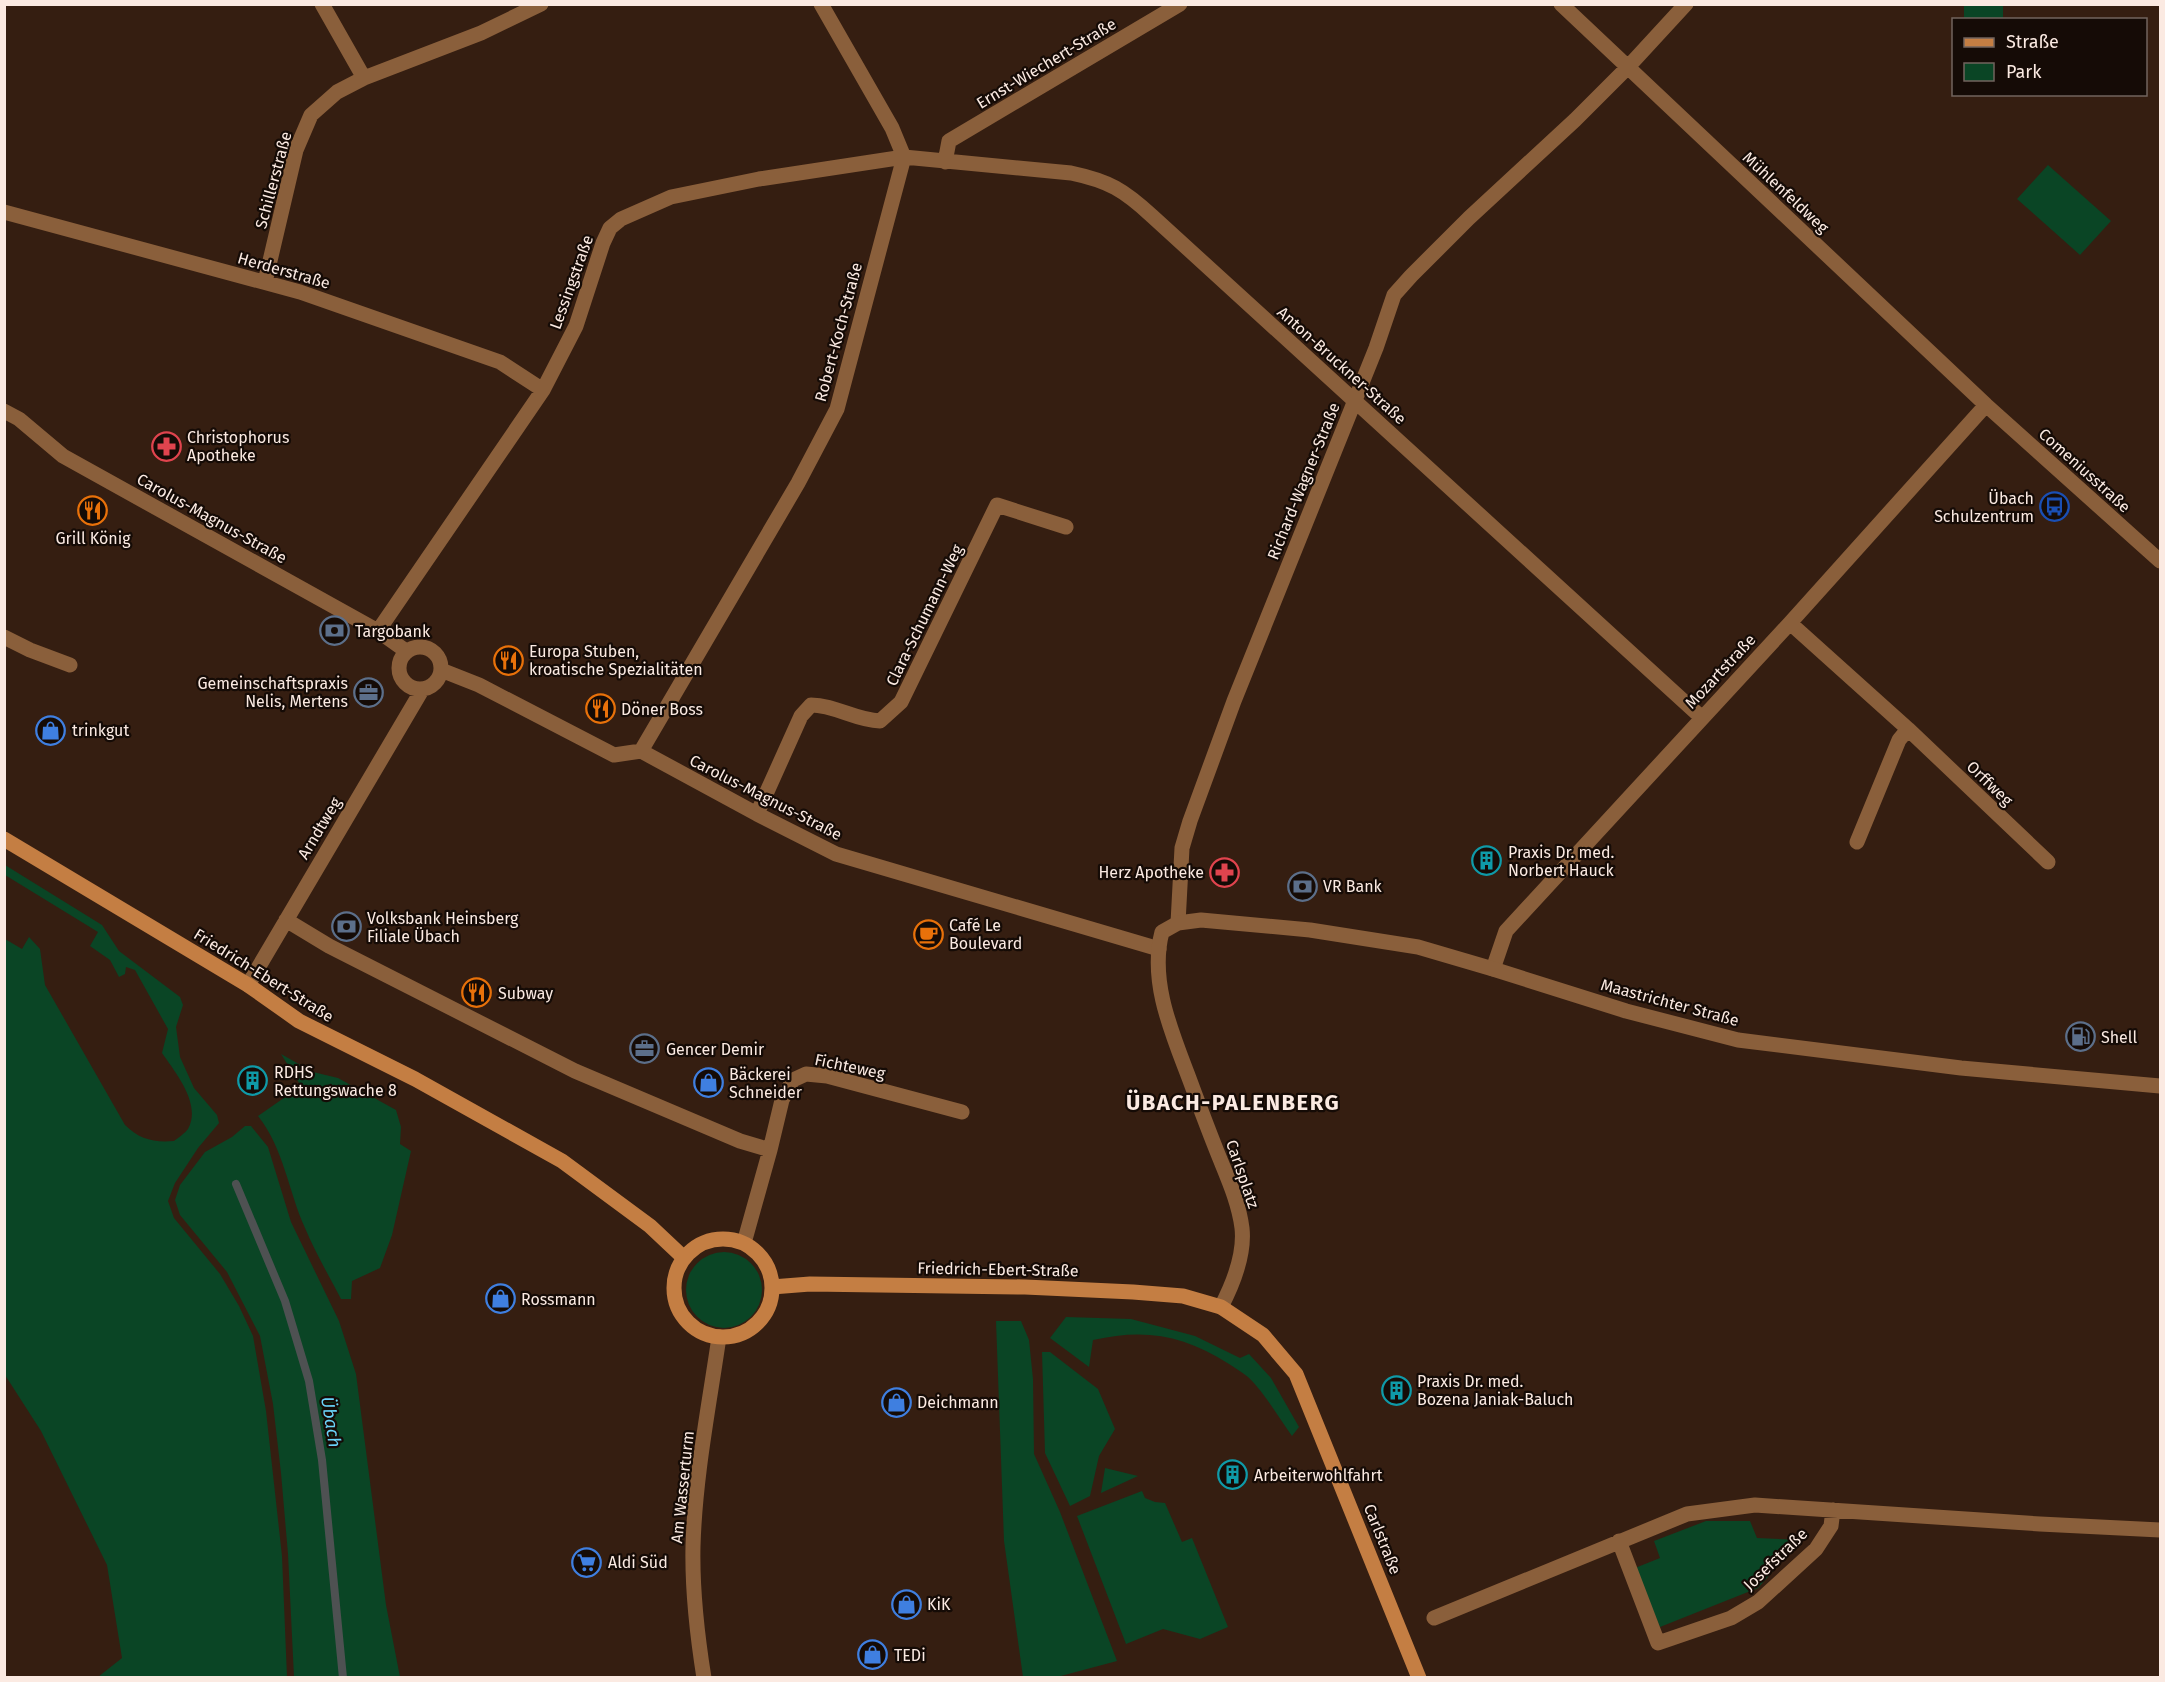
<svg xmlns="http://www.w3.org/2000/svg" width="2165" height="1682" font-family="'Fira Sans',sans-serif">
	<style>
		.green { fill: #0a4525 }
		.lines { fill: none; stroke-linecap: round; stroke-linejoin: round }
		.stream { stroke: #4e5152; stroke-width: 8 }
		.minor { stroke: #8a5f3b; stroke-width: 15 }
		.tertiary { stroke: #8a5f3b; stroke-width: 15 }
		.secondary { stroke: #c47e43; stroke-width: 15 }
		.labels { text-anchor: middle; stroke-width: 4.5; stroke-linejoin: round; paint-order: stroke }
		.street-label { font-size: 16px; fill: #fbeae2; stroke: #150b06 }
		.poi-label { font-size: 16px; fill: #fbeae2; stroke: #150b06; text-anchor: start }
		.water-label { font-size: 18px; font-style: italic; fill: #6ad4f9; stroke: #150b06 }
		.district-label { font-size: 22px; font-weight: bold; letter-spacing: 1.5px; fill: #fbeae2; stroke: #150b06 }
	</style>
	<rect width="100%" height="100%" fill="#351e11"/>
	<path class="green" d="M1964 5H2003V19H1964Z
		M2048 165 2111 221 2080 255 2017 199Z
		M5 865 102 925 119 951 180 997 183 1005 176 1027 180 1057 194 1088 217 1115 219 1123 198 1148 175 1183 168 1201 174 1218 220 1274 239 1306 253 1336 266 1411 282 1556 287 1677H98L122 1658 107 1565 41 1431 5 1375V939L22 949 29 937 40 949 45 985 125 1125C139 1139 154 1143 174 1141 178 1138 185 1133 188 1129 202 1104 175 1072 162 1053L168 1029 135 970 126 967 125 974 119 977 110 960 90 946 98 932 5 875Z
		M281 1054 313 1072 338 1078 396 1110 401 1127 400 1144 411 1151 392 1235 380 1268 352 1281 351 1299H341C329 1276 315 1252 305 1228 288 1190 284 1149 258 1116L301 1086Z
		M245 1126H251L268 1147 291 1222 339 1321 356 1374 386 1605 400 1677H294L288 1554 281 1473 273 1404 260 1336 227 1272 180 1215 175 1200 180 1185 205 1152 232 1137Z
		M686 1290a38 38 0 1 1 76 0a38 38 0 1 1-76 0Z
		M1066 1317 1131 1319 1195 1336 1240 1358 1249 1354 1271 1378 1299 1427 1292 1436C1279 1418 1264 1392 1248 1377 1242 1372 1235 1368 1229 1364 1184 1335 1145 1328 1093 1340L1089 1367 1050 1338Z
		M996 1321H1021L1029 1340 1033 1379 1034 1454 1060 1512 1117 1661 1057 1677H1023L1004 1541Z
		M1042 1352H1050L1098 1389 1115 1429 1099 1456 1090 1496 1070 1506 1045 1453Z
		M1105 1468 1138 1476 1101 1493Z
		M1142 1491 1145 1498 1155 1502 1165 1503 1182 1542 1192 1538 1228 1627 1200 1639 1163 1629 1126 1644 1077 1516Z
		M1706 1521H1750L1757 1538 1801 1540 1758 1588 1660 1627 1635 1568 1660 1558 1654 1541Z"/>
	<g class="lines">
		<path class="stream" d="M236 1184 285 1301 309 1381 322 1460 343 1678"/>
		<path class="minor" d="M322 4 364 78
			M1561 4 1986 405 2160 561
			M945 162 949 141 1180 4
			M4 212 300 292 500 362 543 390
			M265 282 296 150 311 115 337 92 364 78 481 33 541 4
			M4 411 19 419 63 456 378 631 406 651
			M1790 623 1908 729 2048 862
			M378 631 543 390 576 326 603 243 610 228 621 219 671 197 759 179 904 157 1071 173C1109 181 1124 190 1152 216L1701 717
			M4 637 30 650 70 665
			M399 668a21 21 0 1 1 42 0a21 21 0 1 1-42 0Z
			M441 670 479 685 614 755 641 751 757 814 836 854 1159 949
			M641 751 798 483 837 409 904 157 892 128 821 4
			M757 814 801 716 811 705C835 705 855 720 880 721L901 702 997 505 1066 527
			M1857 842 1899 740 1908 729
			M286 920 329 946 575 1071 740 1141 770 1150
			M1178 923 1182 848 1190 821 1234 701 1376 348 1394 295 1411 276 1469 218 1575 120 1628 67 1686 4
			M1493 969 1506 931 1790 623 1986 405
			M248 985 422 690
			M744 1243 770 1150 782 1100 793 1080 806 1074 827 1076 962 1112
			M1619 1541 1658 1643 1731 1618 1758 1602 1816 1549 1831 1526 1833 1510
			M1434 1618 1687 1514 1755 1505 2040 1524 2160 1530
			M704 1678C697 1634 692 1590 693 1546 695 1476 709 1406 719 1337"/>
		<path class="tertiary" d="M1221 1307C1233 1284 1245 1255 1242 1228 1239 1204 1229 1181 1220 1159 1209 1132 1199 1105 1189 1078 1172 1033 1149 981 1162 932L1178 923 1201 920 1310 930 1418 947 1493 969 1626 1011 1738 1040 1961 1068 2160 1086"/>
		<path class="secondary" d="M4 839 248 985 299 1021 415 1079 562 1161 650 1226 684 1258
			M674 1288a49 49 0 1 1 98 0a49 49 0 1 1-98 0Z
			M772 1287 810 1284 1025 1287 1133 1292 1183 1296 1221 1307 1263 1335 1296 1374 1419 1678"/>
	</g>
	<defs>
		<symbol id="pharmacy-ring" viewBox="-11 -11 22 22"><circle r="9.5" fill="#150b06" stroke="#e0444e" stroke-width="1.5"/><path d="M-2-6h4v4h4v4h-4v4h-4v-4h-4v-4h4Z" fill="#e0444e"/></symbol>
		<symbol id="bus-ring" viewBox="-11 -11 22 22"><circle r="9.5" fill="#150b06" stroke="#1a4fb4" stroke-width="1.5"/><path d="M-5-6H5V4H4V6H2V4H-2V6H-4V4H-5ZM-3.5-4V0h7V-4ZM-3.5 1.2v1.5H-2V1.2ZM2 1.2v1.5H3.5V1.2Z" fill="#1a4fb4"/></symbol>
		<symbol id="restaurant-ring" viewBox="-11 -11 22 22"><circle r="9.5" fill="#150b06" stroke="#e8710a" stroke-width="1.5"/><path d="M-5-6h1v4h1v-4h1v4h1v-4h1v5L-1.5 .5V6h-2V.5L-5-1ZM5-6V6H3V1.5H1.5Q1.5-4 5-6Z" fill="#e8710a"/></symbol>
		<symbol id="bank-ring" viewBox="-11 -11 22 22"><circle r="9.5" fill="#150b06" stroke="#5c6f8a" stroke-width="1.5"/><path d="M-6-4H6V4H-6ZM0-2.3a2.3 2.3 0 1 0 0 4.6a2.3 2.3 0 1 0 0-4.6Z" fill="#5c6f8a"/></symbol>
		<symbol id="office-ring" viewBox="-11 -11 22 22"><circle r="9.5" fill="#150b06" stroke="#5c6f8a" stroke-width="1.5"/><path d="M-6-3h4V-5.5h4V-3h4V5H-6ZM-1-4.5V-3h2v-1.5ZM-6 0V1H6V0Z" fill="#5c6f8a"/></symbol>
		<symbol id="shop-ring" viewBox="-11 -11 22 22"><circle r="9.5" fill="#150b06" stroke="#3f7fe0" stroke-width="1.5"/><path d="M-5-2.5h2.3a2.7 3.5 0 0 1 5.4 0H5L5.5 6h-11ZM-1.5-2.5h3a1.5 2.3 0 0 0-3 0Z" fill="#3f7fe0"/></symbol>
		<symbol id="building-ring" viewBox="-11 -11 22 22"><circle r="9.5" fill="#150b06" stroke="#0f9aa8" stroke-width="1.5"/><path d="M-4-6H4V6H1V3H-1V6H-4ZM-2.5-4.3h1.7v1.8h-1.7ZM.8-4.3h1.7v1.8H.8ZM-2.5-1h1.7V.8h-1.7ZM.8-1h1.7V.8H.8Z" fill="#0f9aa8"/></symbol>
		<symbol id="cafe-ring" viewBox="-11 -11 22 22"><circle r="9.5" fill="#150b06" stroke="#e8710a" stroke-width="1.5"/><path d="M-5.5-4.5H6V0H3Q3 3.5 0 3.5H-2.5Q-5.5 3.5-5.5 0ZM3-3.2v2h1.7v-2ZM-6 4.5H4V6H-6Z" fill="#e8710a"/></symbol>
		<symbol id="fuel-ring" viewBox="-11 -11 22 22"><circle r="9.5" fill="#150b06" stroke="#5c6f8a" stroke-width="1.5"/><path d="M-5.5-6h7V0h2V4h1.3V-2.5L3-4.5l.8-.8L6-3V5H2.5V1h-1V6h-7ZM-4.2-4.7v3.2H.2V-4.7Z" fill="#5c6f8a"/></symbol>
		<symbol id="supermarket-ring" viewBox="-11 -11 22 22"><circle r="9.5" fill="#150b06" stroke="#3f7fe0" stroke-width="1.5"/><path d="M-6-5.5h2.5l.6 2H6L4.5 2H-2.5L-4.4-4H-6ZM-1.5 3.2a1.3 1.3 0 1 0 .1 0ZM3 3.2a1.3 1.3 0 1 0 .1 0Z" fill="#3f7fe0"/></symbol>
	</defs>
	<g fill-rule="evenodd">
		<use href="#pharmacy-ring" x="150" y="430" width="33" height="33"/>
		<use href="#bus-ring" x="2038" y="490" width="33" height="33"/>
		<use href="#restaurant-ring" x="76" y="494" width="33" height="33"/>
		<use href="#bank-ring" x="318" y="614" width="33" height="33"/>
		<use href="#restaurant-ring" x="492" y="644" width="33" height="33"/>
		<use href="#office-ring" x="352" y="676" width="33" height="33"/>
		<use href="#restaurant-ring" x="584" y="692" width="33" height="33"/>
		<use href="#shop-ring" x="34" y="714" width="33" height="33"/>
		<use href="#building-ring" x="1470" y="844" width="33" height="33"/>
		<use href="#pharmacy-ring" x="1208" y="856" width="33" height="33"/>
		<use href="#bank-ring" x="1286" y="870" width="33" height="33"/>
		<use href="#bank-ring" x="330" y="910" width="33" height="33"/>
		<use href="#cafe-ring" x="912" y="918" width="33" height="33"/>
		<use href="#restaurant-ring" x="460" y="976" width="33" height="33"/>
		<use href="#fuel-ring" x="2064" y="1020" width="33" height="33"/>
		<use href="#office-ring" x="628" y="1032" width="33" height="33"/>
		<use href="#building-ring" x="236" y="1064" width="33" height="33"/>
		<use href="#shop-ring" x="692" y="1066" width="33" height="33"/>
		<use href="#shop-ring" x="484" y="1282" width="33" height="33"/>
		<use href="#building-ring" x="1380" y="1374" width="33" height="33"/>
		<use href="#shop-ring" x="880" y="1386" width="33" height="33"/>
		<use href="#building-ring" x="1216" y="1458" width="33" height="33"/>
		<use href="#supermarket-ring" x="570" y="1546" width="33" height="33"/>
		<use href="#shop-ring" x="890" y="1588" width="33" height="33"/>
		<use href="#shop-ring" x="856" y="1638" width="33" height="33"/>
	</g>
	<g class="labels">
		<g class="street-label">
			<text transform="translate(1046 63) rotate(-31)" y="6">Ernst-Wiechert-Straße</text>
			<text transform="translate(273 180) rotate(-75)" y="6">Schillerstraße</text>
			<text transform="translate(1786 192) rotate(43)" y="6">Mühlenfeldweg</text>
			<text transform="translate(284 270) rotate(16)" y="6">Herderstraße</text>
			<text transform="translate(571 282) rotate(-70)" y="6">Lessingstraße</text>
			<text transform="translate(838 332) rotate(-75)" y="6">Robert-Koch-Straße</text>
			<text transform="translate(1342 365) rotate(42)" y="6">Anton-Bruckner-Straße</text>
			<text transform="translate(2085 470) rotate(42)" y="6">Comeniusstraße</text>
			<text transform="translate(1303 481) rotate(-68)" y="6">Richard-Wagner-Straße</text>
			<text transform="translate(212 518) rotate(29)" y="6">Carolus-Magnus-Straße</text>
			<text transform="translate(924 615) rotate(-64)" y="6">Clara-Schumann-Weg</text>
			<text transform="translate(1720 671) rotate(-47)" y="6">Mozartstraße</text>
			<text transform="translate(1990 783) rotate(44)" y="6">Orffweg</text>
			<text transform="translate(766 797) rotate(27)" y="6">Carolus-Magnus-Straße</text>
			<text transform="translate(319 828) rotate(-59)" y="6">Arndtweg</text>
			<text transform="translate(264 975) rotate(32)" y="6">Friedrich-Ebert-Straße</text>
			<text transform="translate(1670 1002) rotate(15)" y="6">Maastrichter Straße</text>
			<text transform="translate(850 1066) rotate(12)" y="6">Fichteweg</text>
			<text transform="translate(1243 1174) rotate(71)" y="6">Carlsplatz</text>
			<text transform="translate(998 1269) rotate(1)" y="6">Friedrich-Ebert-Straße</text>
			<text transform="translate(682 1487) rotate(-84)" y="6">Am Wasserturm</text>
			<text transform="translate(1383 1539) rotate(68)" y="6">Carlstraße</text>
			<text transform="translate(1775 1559) rotate(-44)" y="6">Josefstraße</text>
		</g>
		<g class="poi-label">
			<text x="187" y="443">Christophorus<tspan x="187" dy="18">Apotheke</tspan></text>
			<text x="2034" y="504" text-anchor="end">Übach<tspan x="2034" dy="18">Schulzentrum</tspan></text>
			<text x="93" y="544" text-anchor="middle">Grill König</text>
			<text x="355" y="637">Targobank</text>
			<text x="529" y="657">Europa Stuben,<tspan x="529" dy="18">kroatische Spezialitäten</tspan></text>
			<text x="348" y="689" text-anchor="end">Gemeinschaftspraxis<tspan x="348" dy="18">Nelis, Mertens</tspan></text>
			<text x="621" y="715">Döner Boss</text>
			<text x="72" y="736">trinkgut</text>
			<text x="1508" y="858">Praxis Dr. med.<tspan x="1508" dy="18">Norbert Hauck</tspan></text>
			<text x="1204" y="878" text-anchor="end">Herz Apotheke</text>
			<text x="1323" y="892">VR Bank</text>
			<text x="367" y="924">Volksbank Heinsberg<tspan x="367" dy="18">Filiale Übach</tspan></text>
			<text x="949" y="931">Café Le<tspan x="949" dy="18">Boulevard</tspan></text>
			<text x="498" y="999">Subway</text>
			<text x="2101" y="1043">Shell</text>
			<text x="666" y="1055">Gencer Demir</text>
			<text x="274" y="1078">RDHS<tspan x="274" dy="18">Rettungswache 8</tspan></text>
			<text x="729" y="1080">Bäckerei<tspan x="729" dy="18">Schneider</tspan></text>
			<text x="521" y="1305">Rossmann</text>
			<text x="1417" y="1387">Praxis Dr. med.<tspan x="1417" dy="18">Bozena Janiak-Baluch</tspan></text>
			<text x="917" y="1408">Deichmann</text>
			<text x="1254" y="1481">Arbeiterwohlfahrt</text>
			<text x="608" y="1568">Aldi Süd</text>
			<text x="927" y="1610">KiK</text>
			<text x="894" y="1661">TEDi</text>
		</g>
		<g class="water-label">
			<text transform="translate(331 1422) rotate(81)" y="6">Übach</text>
		</g>
		<g class="district-label">
			<text x="1233" y="1110">ÜBACH-PALENBERG</text>
		</g>
	</g>
	<rect width="2165" height="1682" fill="none" stroke="#fbeae2" stroke-width="12"/>
	<rect x="1952" y="18" width="195" height="78" fill="#150b06" stroke="#71645e" stroke-width="1.5"/>
	<rect x="1964" y="38" width="30" height="9" fill="#c47e43" stroke="#71645e" stroke-width="1.5"/>
	<text x="2006" y="48" font-size="18" fill="#fbeae2">Straße</text>
	<rect x="1964" y="63" width="30" height="18" fill="#0a4525" stroke="#71645e" stroke-width="1.5"/>
	<text x="2006" y="78" font-size="18" fill="#fbeae2">Park</text>
</svg>
